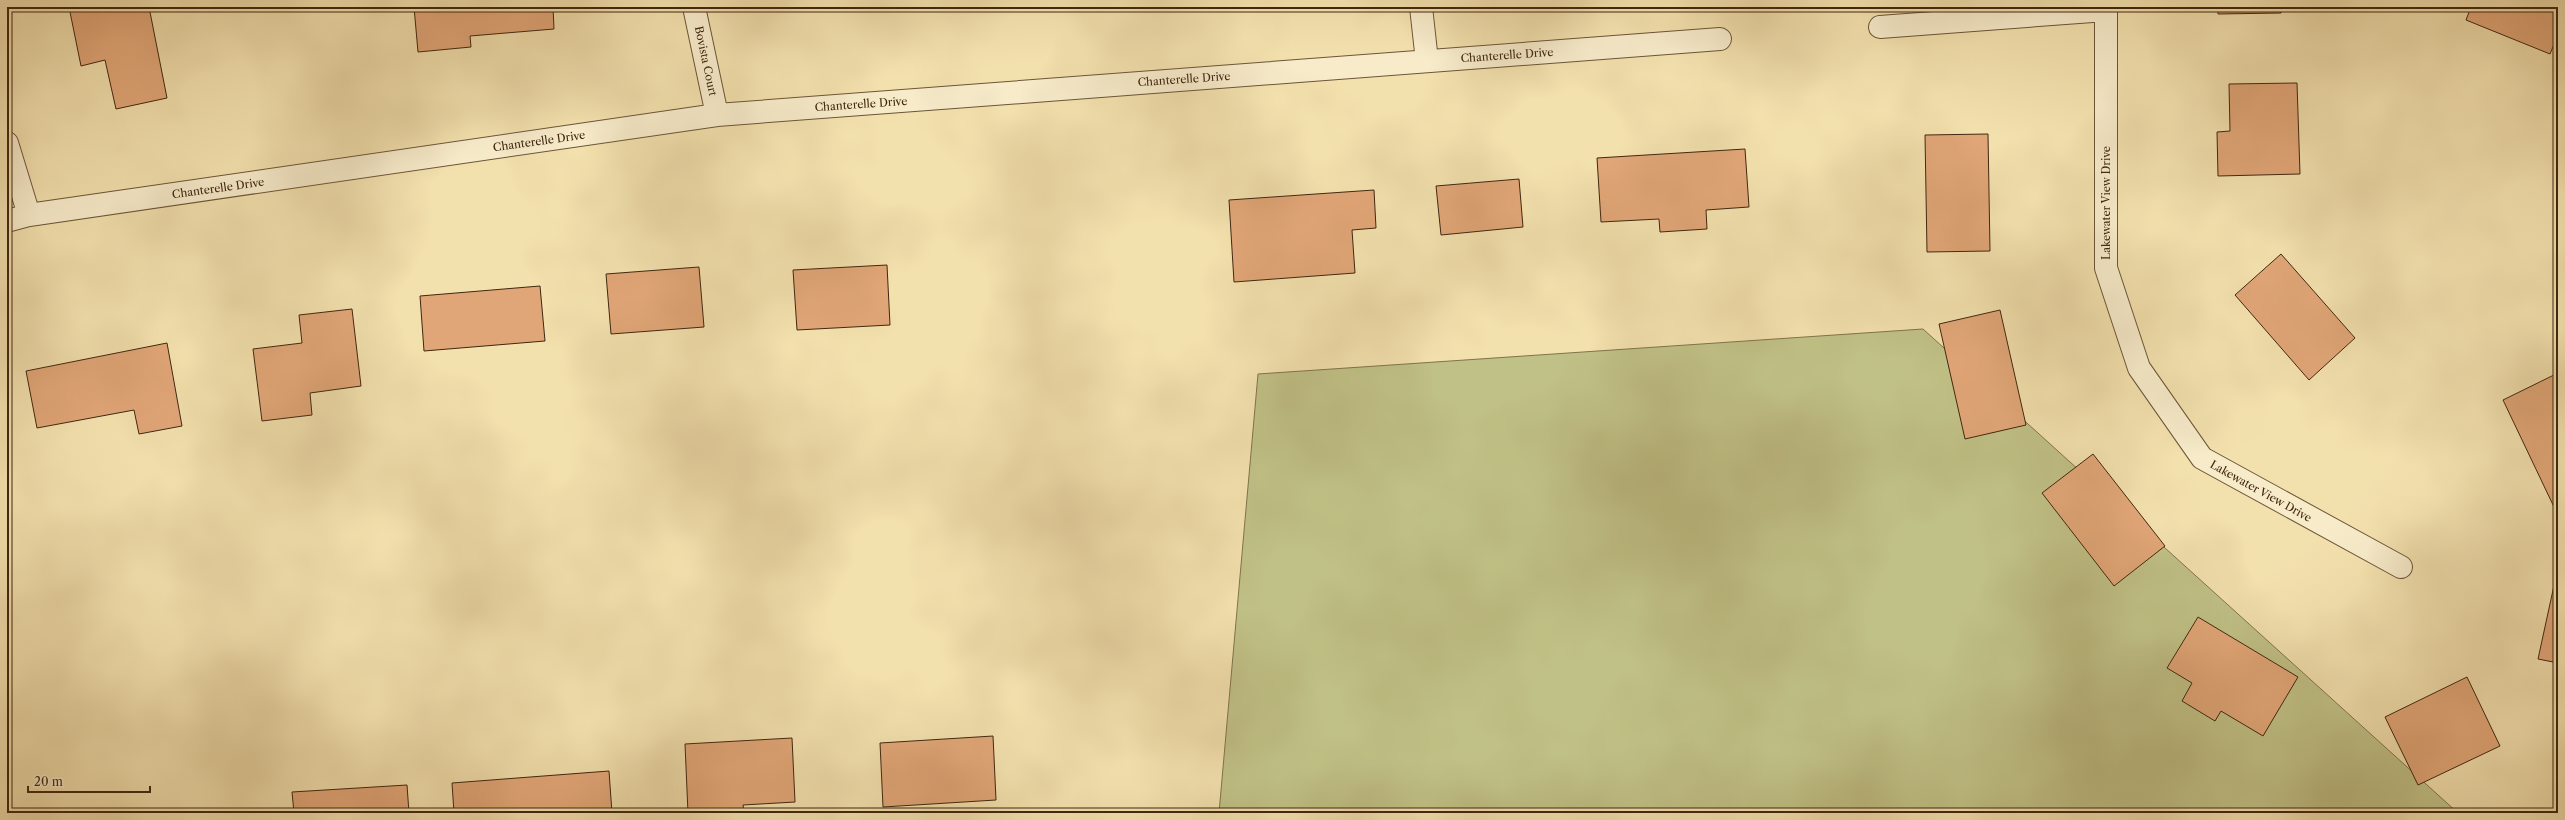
<svg xmlns="http://www.w3.org/2000/svg" width="2565" height="820" font-family="'Libre Caslon Text',serif">
	<style>
		.green { fill: #c0c186; stroke: #80744b }
		.building { fill: #e1a677; stroke: #402710 }
		.lines { fill: none; stroke-linecap: round; stroke-linejoin: round }
		.minor-casing { stroke: #6c5537; stroke-width: 24 }
		.minor { stroke: #f7ebca; stroke-width: 22 }
		.labels { text-anchor: middle; stroke-width: 3; stroke-linejoin: round; paint-order: stroke }
		.street-label { font-size: 11px; fill: #402710; stroke: #f7ebca }
	</style>
	<rect width="100%" height="100%" fill="#f2e0ad"/>
	<filter id="stains"><feTurbulence type="fractalNoise" baseFrequency=".005" numOctaves="4"/><feColorMatrix values="0 0 0 0 .2 0 0 0 0 .09 0 0 0 0 .02 0 0 0 .5 -.17"/></filter>
	<radialGradient id="worn" r=".72"><stop offset=".6" stop-color="#630" stop-opacity="0"/><stop offset="1" stop-color="#630" stop-opacity=".3"/></radialGradient>
	<path class="green" d="M1923 329 2458 813H1219L1258 374Z"/>
	<path class="building" d="M69 7H149L167 98 116 109 105 60 81 66Z
		M414 7H553L554 29 470 36 471 47 418 52Z
		M2218 7H2281V13L2218 14Z
		M2471 7H2558V35L2550 54 2466 20Z
		M2297 83 2300 174 2218 176 2217 132 2230 131 2229 84Z
		M1988 134 1990 251 1927 252 1925 135Z
		M1745 149 1749 207 1706 210 1707 229 1660 232 1659 219 1601 222 1597 158Z
		M1519 179 1523 227 1441 235 1436 186Z
		M1374 190 1376 228 1352 230 1355 273 1234 282 1229 200Z
		M2281 254 2355 338 2309 380 2235 295Z
		M887 265 890 325 797 330 793 270Z
		M699 267 704 327 611 334 606 274Z
		M540 286 545 341 424 351 420 296Z
		M352 309 361 386 310 393 312 415 262 421 253 349 302 343 299 315Z
		M2000 310 2026 425 1965 439 1939 324Z
		M167 343 182 426 139 434 134 410 37 428 26 371Z
		M2558 373V506L2554 507 2503 400Z
		M2093 454 2165 546 2114 586 2042 493Z
		M2558 567V663L2538 659Z
		M2198 617 2298 677 2263 736 2221 711 2215 721 2182 701 2192 683 2167 668Z
		M2467 677 2500 746 2418 785 2385 717Z
		M993 736 996 800 883 807 880 743Z
		M792 738 795 802 743 805 744 813H688L685 744Z
		M609 771 612 813H454L452 783Z
		M407 785 409 813H294L292 792Z"/>
	<g class="lines">
		<defs>
			<path id="minor" d="M694 7 717 115
				M1421 7 1427 61
				M2106 7V268L2139 368 2202 458 2401 567
				M1880 27 2106 10
				M7 143 29 215
				M7 221 29 215 717 115 1720 39"/>
		</defs>
		<use href="#minor" class="minor-casing"/>
		<use href="#minor" class="minor"/>
	</g>
	<g class="labels">
		<g class="street-label">
			<text transform="translate(1507 55) rotate(-4)" y="4">Chanterelle Drive</text>
			<text transform="translate(706 61) rotate(78)" y="4">Bovista Court</text>
			<text transform="translate(1184 79) rotate(-4)" y="4">Chanterelle Drive</text>
			<text transform="translate(861 104) rotate(-4)" y="4">Chanterelle Drive</text>
			<text transform="translate(539 141) rotate(-8)" y="4">Chanterelle Drive</text>
			<text transform="translate(218 188) rotate(-8)" y="4">Chanterelle Drive</text>
			<text transform="translate(2106 203) rotate(-90)" y="4">Lakewater View Drive</text>
			<text transform="translate(2261 491) rotate(29)" y="4">Lakewater View Drive</text>
		</g>
	</g>
	<rect width="2565" height="820" fill="none" stroke="#f2e0ad" stroke-width="24"/>
	<rect x="8" y="8" width="2549" height="804" fill="none" stroke="#402710" stroke-width="2"/>
	<rect x="12" y="12" width="2541" height="796" fill="none" stroke="#402710"/>
	<path d="M28 786v6h122v-6" fill="none" stroke="#402710" stroke-width="2"/>
	<text x="34" y="786" font-size="12" fill="#402710" stroke="#f7ebca" stroke-width="3" paint-order="stroke">20 m</text>
	<rect width="100%" height="100%" filter="url(#stains)"/>
	<rect width="100%" height="100%" fill="url(#worn)"/>
</svg>
